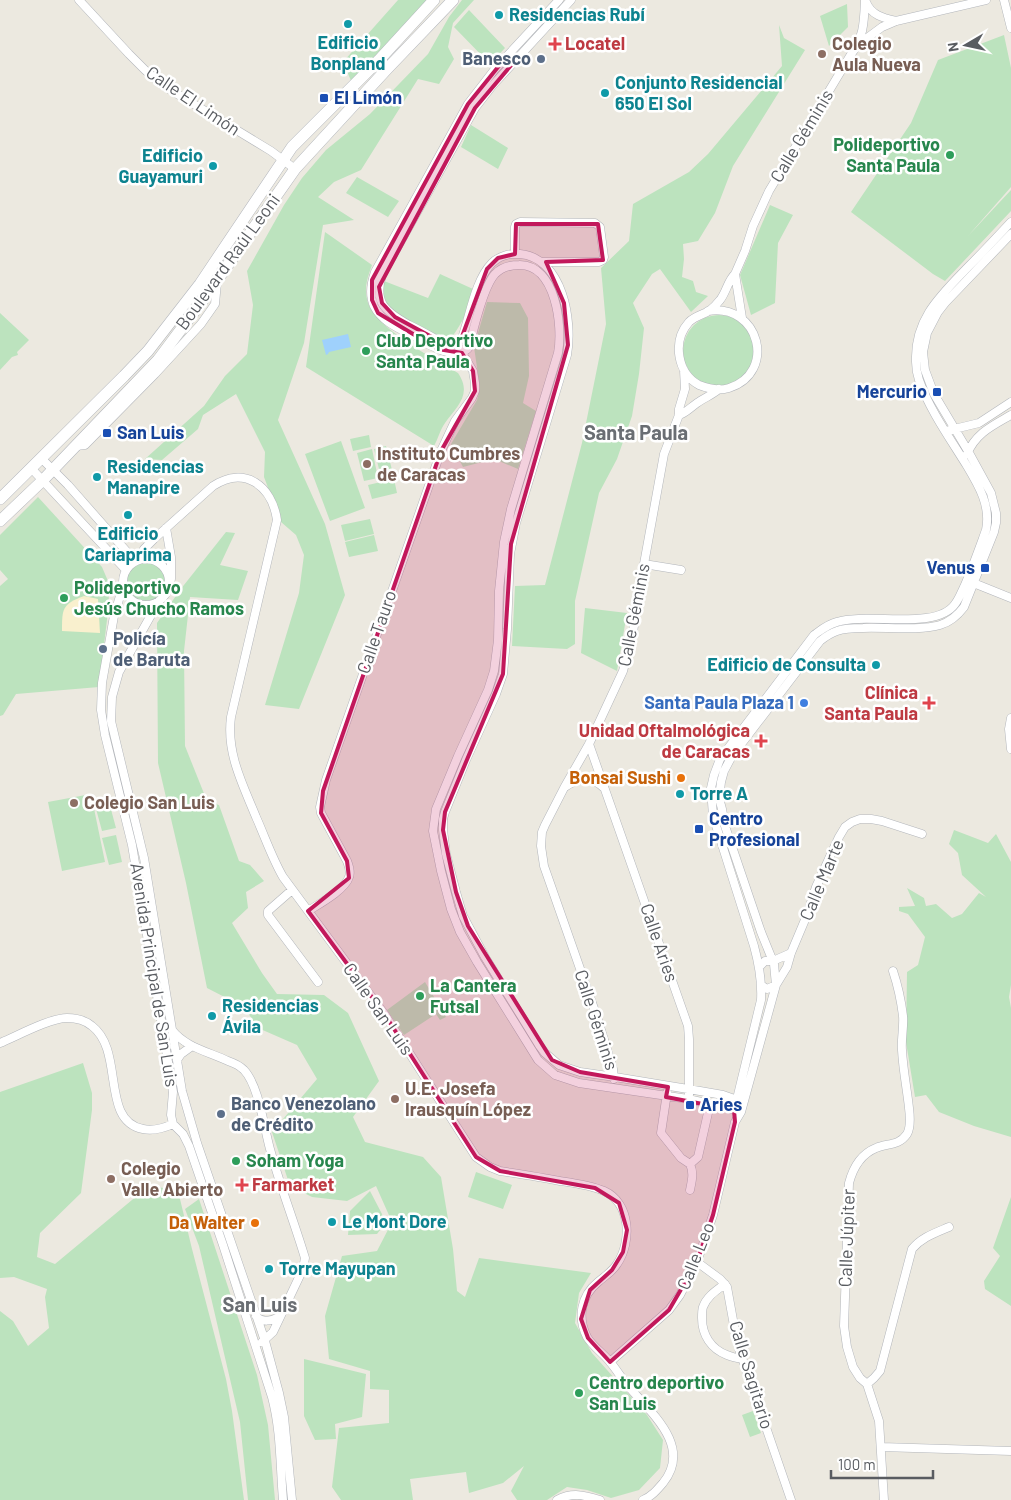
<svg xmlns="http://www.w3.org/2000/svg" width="1011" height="1500" font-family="Barlow,sans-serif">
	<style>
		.green { fill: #bce3be }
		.sand { fill: #f9f0ce }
		.water { fill: #9fd1fc }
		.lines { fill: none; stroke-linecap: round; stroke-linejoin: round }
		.minor-casing { stroke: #b3b6bb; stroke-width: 9 }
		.secondary-casing { stroke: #b4b7bd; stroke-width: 12 }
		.minor { stroke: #fff; stroke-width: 8 }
		.secondary { stroke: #fff; stroke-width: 11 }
		.marked { fill: #c2185b; fill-opacity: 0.2; stroke: #c2185b; stroke-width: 4; stroke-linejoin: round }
		.culture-dot { fill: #0f9aa8; stroke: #fff; stroke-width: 2 }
		.health-dot { fill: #e0444e; stroke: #fff; stroke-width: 2 }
		.education-dot { fill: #8d6e63; stroke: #fff; stroke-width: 2 }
		.service-dot { fill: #5c6f8a; stroke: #fff; stroke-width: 2 }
		.transit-dot { fill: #1a4fb4; stroke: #fff; stroke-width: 2 }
		.leisure-dot { fill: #2e9e5b; stroke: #fff; stroke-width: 2 }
		.shop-dot { fill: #3f7fe0; stroke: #fff; stroke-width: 2 }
		.food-dot { fill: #e8710a; stroke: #fff; stroke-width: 2 }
		.labels { text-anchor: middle; stroke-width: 5; stroke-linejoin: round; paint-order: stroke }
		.culture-label { font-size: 18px; font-weight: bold; fill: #0d838f; stroke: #fff; text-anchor: start }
		.health-label { font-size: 18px; font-weight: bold; fill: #be3a42; stroke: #fff; text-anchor: start }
		.education-label { font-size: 18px; font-weight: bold; fill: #785e54; stroke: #fff; text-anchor: start }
		.service-label { font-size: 18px; font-weight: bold; fill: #4e5e75; stroke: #fff; text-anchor: start }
		.transit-label { font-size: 18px; font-weight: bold; fill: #164399; stroke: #fff; text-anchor: start }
		.street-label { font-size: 18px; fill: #595c61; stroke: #fff }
		.leisure-label { font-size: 18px; font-weight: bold; fill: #27864d; stroke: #fff; text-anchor: start }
		.shop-label { font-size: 18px; font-weight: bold; fill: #366cbe; stroke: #fff; text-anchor: end }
		.food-label { font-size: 18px; font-weight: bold; fill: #c56008; stroke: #fff; text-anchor: end }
		.quarter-label { font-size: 20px; font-weight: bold; fill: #6a6e73; stroke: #fff }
	</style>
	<rect width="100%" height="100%" fill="#ece9e0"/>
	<path class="green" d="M398 0H430L352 83 343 62Z
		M462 0H474L453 23 448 47 454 59 439 84 418 79 361 170 334 182 318 197 354 220 323 225 304 343 278 420 325 524 345 595 299 709 265 705 299 593 304 555 296 535 281 522 264 477 265 452 236 394 203 415 198 429 162 460 145 459 204 406 225 376 247 354 253 305 247 271 284 205 302 178 326 150 370 114 428 54 449 17Z
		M847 4 848 27 829 46 820 16Z
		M469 10 505 48 490 64 454 27Z
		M779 25 784 38 805 50 733 166 715 213 698 241 683 244 684 259 682 277 693 281 696 292 708 296 691 312 660 269 652 274 633 303 644 328 639 374 632 416 617 459 599 493 575 601V644L567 649 512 646 515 586 545 585 582 443 606 324 601 268 629 241 633 204 689 172 708 154 782 66Z
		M1004 35 1011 68V187L968 236 1011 190V211L945 281 933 274 851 212 911 123 938 60Z
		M471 125 508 148 498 169 461 147Z
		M357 177 399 201 388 217 346 193Z
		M770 205 793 215 778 243 775 303 751 315 740 275Z
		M325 232 372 265C368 276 364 287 367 299 372 327 434 358 458 373 473 395 456 407 445 423 440 430 438 439 434 446L306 367Z
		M440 274 473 289C470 309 463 321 452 337H441L424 330 387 309 383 297 384 281 428 298Z
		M487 302 520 303 528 318 529 376 523 403 536 411 518 469 494 459 463 467 451 444 477 400 480 388 474 347Z
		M0 313 29 340 17 352 18 355 12 357 0 370Z
		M683 351a36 36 0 1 1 72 0a36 36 0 1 1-72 0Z
		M369 435 371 447 353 451 350 439Z
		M341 441 365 508 330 521 305 454Z
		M386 446 393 474 381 477 374 449Z
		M372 449 378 478 364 481 357 453Z
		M394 479 397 493 372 499 368 485Z
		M38 497 102 567 108 581 109 603 99 687 16 694 3 715 0 716V586L8 579 0 570V535Z
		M370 519 374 534 345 541 341 525Z
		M226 532 235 533 220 565 248 571 238 600 190 597 184 651 185 746 207 801 219 805 239 861 250 865 264 881 246 892 248 908 232 923 262 973 277 994 324 995 348 1013 379 1081 353 1117 365 1142 423 1157 441 1177 453 1249 457 1291 465 1297 479 1258 591 1273 579 1293 575 1323 592 1353 647 1415 663 1440 660 1468 639 1490 611 1498 587 1490 567 1487 547 1500H517L511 1491 524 1466 503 1483 469 1493 466 1472 410 1479 413 1500H341L332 1487 339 1428 389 1423V1390L370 1389V1371L329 1359 325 1316 342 1256 377 1251 392 1222 376 1186 347 1201 312 1197 290 1186 272 1132 317 1079 297 1045 258 1028 244 1007 207 988 186 883 158 763 157 623 180 590Z
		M374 535 378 551 349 557 345 542Z
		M123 582a23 23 0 1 1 46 0a23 23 0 1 1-46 0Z
		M585 608 627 613 617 671 581 653Z
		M91 794 105 862 62 871 48 802Z
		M109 802 116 828 102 831 95 805Z
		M954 830 988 843 996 834 1011 862V985L1009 997 1011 1008V1137L974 1126 939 1112 926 1095 915 1097 906 1042 907 972 918 965 925 937 908 914 899 911V907L915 906 907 888 924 898 926 906 936 904 952 918 962 914 979 893 986 897 962 875 958 853 949 844Z
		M116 835 122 862 109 865 102 838Z
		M425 982 446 1017 440 1020 436 1014 404 1035 387 1010Z
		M83 1063 92 1093V1110L81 1193 40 1233 37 1257 55 1264 150 1185 163 1188 180 1199 192 1249 226 1379 232 1411 244 1500H0V1311L13 1321 28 1346 49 1328 45 1297 47 1289 14 1277 0 1278V1092Z
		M476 1172 512 1185 503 1209 468 1197Z
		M370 1191 382 1214 384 1225 377 1234 348 1235 350 1211Z
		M1011 1197V1306L985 1289 984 1281 1000 1256 993 1248Z
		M199 1199 257 1375 268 1425 275 1500H248L240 1422 199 1246 185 1209Z
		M304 1359 366 1374 362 1417 335 1424 336 1439 315 1440 304 1416Z
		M753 1411 761 1433 750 1437 742 1415Z"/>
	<path class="sand" d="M84 596 98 599 100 633 62 631C62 609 62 604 84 596Z"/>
	<path class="water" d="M348 334 351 347 329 352 328 354 326 355 322 340Z"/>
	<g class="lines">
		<defs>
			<path id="minor" d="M79 0 129 54 145 70 164 86 271 151 295 169
				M559 0 495 69 468 104 375 272C371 283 369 295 374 306 382 322 400 329 414 336 427 344 459 364 470 346 473 329 484 286 495 274 501 268 510 265 519 265 556 264 563 327 558 353L511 509 504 542 499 591 498 640 494 671 488 690 458 756 436 809 433 831 441 871 451 909 460 932 477 962 538 1060 555 1075 579 1083 688 1099 723 1107 741 1112
				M571 0 492 86 475 108 382 275C373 303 386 312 409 325 420 330 430 336 441 342 448 344 457 345 462 338 470 316 475 280 492 263 499 256 510 253 520 254 563 258 573 321 567 355L516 523 510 554 507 629 503 674 496 694 466 760 445 812 443 819V830L446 854 456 892 463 916 485 957 539 1045 545 1053 559 1065 580 1072 615 1077 700 1091 723 1095 743 1102
				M1004 0 1011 28
				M866 2C871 15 883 18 896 21
				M859 44 882 27 896 21 986 0
				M515 254V227L516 224 520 222 595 223 600 227 604 257 603 260 599 262H542
				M735 274 742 318
				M708 311C760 303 777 373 729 388 719 391 709 389 699 385 677 373 672 341 689 322 695 316 702 315 709 311 713 308 717 304 720 300 726 293 728 280 735 274L745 251 753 226 769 191 850 56C864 37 864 23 865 0
				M679 415C686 413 691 407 697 403 704 398 712 395 719 389
				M950 430 979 423 1011 402
				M76 446 85 445 155 374 201 324 215 304 217 282
				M967 454C976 433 992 426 1011 415
				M41 458 68 485 135 561
				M31 468 126 570
				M166 528 171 557V579
				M123 582a23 23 0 1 1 46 0a23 23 0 1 1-46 0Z
				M138 560 144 549 154 539 213 486C245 465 272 486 277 520L231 717C226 753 243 785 256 817 265 837 272 858 283 877L385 1015 476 1157 490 1167 500 1171C520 1174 540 1177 560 1181 574 1183 590 1185 604 1191 631 1203 632 1242 617 1264 612 1272 605 1276 598 1282 581 1296 577 1317 587 1337 593 1347 603 1353 610 1362 617 1370 622 1379 628 1386 650 1412 693 1446 663 1483 657 1490 652 1496 643 1500
				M644 564 681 570
				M971 582 1011 598
				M123 586 114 616 102 683 101 710 105 735 132 845 173 1092 171 1115 173 1124 183 1134 189 1146 223 1245 272 1397C281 1431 280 1465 283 1500
				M159 601 119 672 112 697 111 721 144 858 182 1091 197 1143 265 1341 279 1393 284 1417 292 1500
				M1011 718 1009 729 1011 749
				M589 744 688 1026 689 1039V1095
				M565 787C579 777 592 776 604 788
				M292 890 268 911V915L318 982
				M308 911C319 904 345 890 349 877 351 872 349 866 347 861L321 813 320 807 326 780 441 451 455 421 472 398 475 391V383L473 371 456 343
				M759 967 765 961H773L791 953
				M761 985 767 989 776 985 787 967 791 953 807 915 816 887 839 837 845 827 852 822 860 819H871L882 821 922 834
				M172 1030C185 1047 209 1052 228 1061 234 1063 239 1065 244 1070 259 1086 264 1128 270 1149 280 1186 294 1221 305 1258L303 1269 273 1332 262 1342
				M0 1043C17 1036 50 1018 67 1018 77 1018 85 1020 92 1026 125 1051 100 1121 143 1129 153 1131 164 1128 173 1124
				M177 1060 181 1054 192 1046
				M614 1079 613 1069 597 1017 544 866 541 846 542 832 545 825 564 788 589 744 623 671 632 638 644 564 664 454 679 415V409L685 389 684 370
				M667 1093 661 1133 681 1158 690 1164 698 1157 710 1104
				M736 1103 761 1000C762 982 759 964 754 946L713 816 711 788 714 775 720 759 814 635C821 630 828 624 837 622 868 612 936 631 955 604 959 599 961 593 964 587 972 569 979 549 986 530 991 506 979 486 967 466 951 440 929 409 919 380 917 374 916 368 916 362 914 319 941 295 969 266 983 252 997 237 1011 222
				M690 1190C692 1180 694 1173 690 1164
				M697 1262 720 1279 727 1287 735 1331 739 1349 791 1500
				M725 1284C717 1290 707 1296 703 1307 702 1310 702 1315 702 1318 702 1335 711 1349 727 1355 732 1357 737 1359 742 1358
				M256 1316C262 1323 272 1321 279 1317
				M610 1362 669 1310 680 1295 697 1262 713 1215 735 1122 741 1112 776 985 774 964 761 932 725 826 722 809 719 798 721 782 724 771 732 756 820 641C825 637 831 633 837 631 845 628 854 628 863 628 885 627 920 631 940 625 950 622 958 615 964 607L994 532 996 523V513L991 493 968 451 934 394 925 370 923 352 927 333 938 312 945 303 1011 234
				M867 1384 874 1378 880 1371 912 1249C922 1237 935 1233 949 1227
				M881 1447 1011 1451
				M557 1500C572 1492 584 1495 600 1500
				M884 1500 879 1421 867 1384 860 1378 853 1367 847 1347 844 1326 849 1183C853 1168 861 1154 876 1148 887 1143 899 1146 907 1134 911 1127 910 1116 909 1108 907 1089 903 1070 902 1050 901 1039 904 1027 903 1016 901 1000 898 986 893 971"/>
			<path id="secondary" d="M0 499 124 376 148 351 200 284 292 147 379 60 434 0
				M0 521 42 481 158 360 206 296 295 169 386 70 453 0"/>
		</defs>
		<use href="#minor" class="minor-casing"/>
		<use href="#secondary" class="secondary-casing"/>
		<use href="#minor" class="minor"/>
		<use href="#secondary" class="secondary"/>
	</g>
	<path class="marked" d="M507 56 513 63 475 108 379 287 382 303 395 317 441 342H460L487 269 498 258 515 254 516 224H598L603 260 546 262 564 303 568 345 511 544 503 674 445 812 443 830 456 892 468 926 552 1060 580 1072 668 1087 666 1097 734 1110 735 1122 713 1215 697 1262 669 1310 610 1362 588 1338 581 1319 590 1290 612 1270 623 1252 627 1230 619 1203 595 1188 500 1171 476 1157 385 1015 308 911 349 878 347 861 321 813 323 791 441 451 475 391 473 371 462 353 438 349 378 313 372 300V280L468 104Z"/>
	<g class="culture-dot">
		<circle cx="499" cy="15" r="5"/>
		<circle cx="348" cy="24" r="5"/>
		<circle cx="605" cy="93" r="5"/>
		<circle cx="213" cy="166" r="5"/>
		<circle cx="97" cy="477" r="5"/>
		<circle cx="128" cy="515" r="5"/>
		<circle cx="876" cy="665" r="5"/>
		<circle cx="680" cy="794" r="5"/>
		<circle cx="212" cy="1016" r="5"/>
		<circle cx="332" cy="1222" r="5"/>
		<circle cx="269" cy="1269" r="5"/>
	</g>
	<g class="health-dot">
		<path d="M552.5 36.5h5v5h5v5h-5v5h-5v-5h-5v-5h5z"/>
		<path d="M926.5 695.5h5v5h5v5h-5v5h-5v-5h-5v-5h5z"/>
		<path d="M758.5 733.5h5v5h5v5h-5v5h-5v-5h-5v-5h5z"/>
		<path d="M239.5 1177.5h5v5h5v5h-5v5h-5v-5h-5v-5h5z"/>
	</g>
	<g class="education-dot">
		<circle cx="822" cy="54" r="5"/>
		<circle cx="367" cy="464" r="5"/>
		<circle cx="74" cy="803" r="5"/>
		<circle cx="395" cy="1099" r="5"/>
		<circle cx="111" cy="1179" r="5"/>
	</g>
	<g class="service-dot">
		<circle cx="541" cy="59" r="5"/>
		<circle cx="103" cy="649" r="5"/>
		<circle cx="221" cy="1114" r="5"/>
	</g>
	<g class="transit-dot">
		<rect x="319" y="93" width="10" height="10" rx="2.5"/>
		<rect x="932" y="387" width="10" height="10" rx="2.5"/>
		<rect x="102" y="428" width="10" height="10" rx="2.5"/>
		<rect x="980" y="563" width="10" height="10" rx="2.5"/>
		<rect x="694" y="824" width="10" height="10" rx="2.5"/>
		<rect x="685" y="1100" width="10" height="10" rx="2.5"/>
	</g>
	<g class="leisure-dot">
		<circle cx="950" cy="155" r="5"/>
		<circle cx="366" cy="351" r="5"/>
		<circle cx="64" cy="598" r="5"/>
		<circle cx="420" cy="996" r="5"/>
		<circle cx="236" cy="1161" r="5"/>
		<circle cx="579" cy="1393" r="5"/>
	</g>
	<circle class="shop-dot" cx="804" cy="703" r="5"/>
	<g class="food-dot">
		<circle cx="681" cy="778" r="5"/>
		<circle cx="255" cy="1223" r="5"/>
	</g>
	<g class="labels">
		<g class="culture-label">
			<text x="509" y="21">Residencias Rubí</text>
			<text x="348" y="49" text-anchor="middle">Edificio<tspan x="348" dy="21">Bonpland</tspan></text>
			<text x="615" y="89">Conjunto Residencial<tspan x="615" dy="21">650 El Sol</tspan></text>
			<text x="203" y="162" text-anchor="end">Edificio<tspan x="203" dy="21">Guayamuri</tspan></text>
			<text x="107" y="473">Residencias<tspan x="107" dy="21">Manapire</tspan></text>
			<text x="128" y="540" text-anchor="middle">Edificio<tspan x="128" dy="21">Cariaprima</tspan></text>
			<text x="866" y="671" text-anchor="end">Edificio de Consulta</text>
			<text x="690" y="800">Torre A</text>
			<text x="222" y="1012">Residencias<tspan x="222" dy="21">Ávila</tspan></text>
			<text x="342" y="1228">Le Mont Dore</text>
			<text x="279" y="1275">Torre Mayupan</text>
		</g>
		<g class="health-label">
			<text x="565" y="50">Locatel</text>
			<text x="918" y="699" text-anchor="end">Clínica<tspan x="918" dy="21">Santa Paula</tspan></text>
			<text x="750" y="737" text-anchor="end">Unidad Oftalmológica<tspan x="750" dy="21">de Caracas</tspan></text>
			<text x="252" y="1191">Farmarket</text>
		</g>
		<g class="education-label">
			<text x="832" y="50">Colegio<tspan x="832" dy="21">Aula Nueva</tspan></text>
			<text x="377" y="460">Instituto Cumbres<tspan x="377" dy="21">de Caracas</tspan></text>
			<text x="84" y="809">Colegio San Luis</text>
			<text x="405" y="1095">U.E. Josefa<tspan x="405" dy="21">Irausquín López</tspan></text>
			<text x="121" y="1175">Colegio<tspan x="121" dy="21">Valle Abierto</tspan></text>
		</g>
		<g class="service-label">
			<text x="531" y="65" text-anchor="end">Banesco</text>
			<text x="113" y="645">Policía<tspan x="113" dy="21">de Baruta</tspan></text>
			<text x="231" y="1110">Banco Venezolano<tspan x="231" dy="21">de Crédito</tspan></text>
		</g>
		<g class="transit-label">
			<text x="334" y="104">El Limón</text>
			<text x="927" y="398" text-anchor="end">Mercurio</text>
			<text x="117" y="439">San Luis</text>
			<text x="975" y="574" text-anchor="end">Venus</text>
			<text x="709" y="825">Centro<tspan x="709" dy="21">Profesional</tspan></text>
			<text x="700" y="1111">Aries</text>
		</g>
		<g class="street-label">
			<text transform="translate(193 101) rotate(34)" y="6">Calle El Limón</text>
			<text transform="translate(802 136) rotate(-59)" y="6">Calle Géminis</text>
			<text transform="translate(228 262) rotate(-54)" y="6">Boulevard Raúl Leoni</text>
			<text transform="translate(634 615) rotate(-79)" y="6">Calle Géminis</text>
			<text transform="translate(377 632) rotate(-71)" y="6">Calle Tauro</text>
			<text transform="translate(822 880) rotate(-67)" y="6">Calle Marte</text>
			<text transform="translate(659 943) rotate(71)" y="6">Calle Aries</text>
			<text transform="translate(154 975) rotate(81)" y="6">Avenida Principal de San Luis</text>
			<text transform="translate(378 1009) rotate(55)" y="6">Calle San Luis</text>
			<text transform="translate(596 1020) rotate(72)" y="6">Calle Géminis</text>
			<text transform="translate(847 1238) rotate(-88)" y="6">Calle Júpiter</text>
			<text transform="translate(696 1256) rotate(-68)" y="6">Calle Leo</text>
			<text transform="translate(751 1375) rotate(73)" y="6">Calle Sagitario</text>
		</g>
		<g class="leisure-label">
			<text x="940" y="151" text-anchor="end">Polideportivo<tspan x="940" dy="21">Santa Paula</tspan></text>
			<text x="376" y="347">Club Deportivo<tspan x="376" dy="21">Santa Paula</tspan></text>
			<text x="74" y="594">Polideportivo<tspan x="74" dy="21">Jesús Chucho Ramos</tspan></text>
			<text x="430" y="992">La Cantera<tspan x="430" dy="21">Futsal</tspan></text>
			<text x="246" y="1167">Soham Yoga</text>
			<text x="589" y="1389">Centro deportivo<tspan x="589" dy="21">San Luis</tspan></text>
		</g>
		<g class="shop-label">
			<text x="794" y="709">Santa Paula Plaza 1</text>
		</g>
		<g class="food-label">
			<text x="671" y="784">Bonsai Sushi</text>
			<text x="245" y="1229">Da Walter</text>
		</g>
		<g class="quarter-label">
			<text x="636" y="440">Santa Paula</text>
			<text x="260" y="1312">San Luis</text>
		</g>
	</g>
	<g transform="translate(966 45) rotate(261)" stroke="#ffffff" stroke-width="4" paint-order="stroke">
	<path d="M0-4L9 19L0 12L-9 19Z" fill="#595c61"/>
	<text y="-8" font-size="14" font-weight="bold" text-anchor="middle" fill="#595c61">N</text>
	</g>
	<path d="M831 1470v8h102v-8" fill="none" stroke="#595c61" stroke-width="2.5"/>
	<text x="838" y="1470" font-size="15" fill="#595c61" stroke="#ffffff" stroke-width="4" paint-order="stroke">100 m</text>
</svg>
